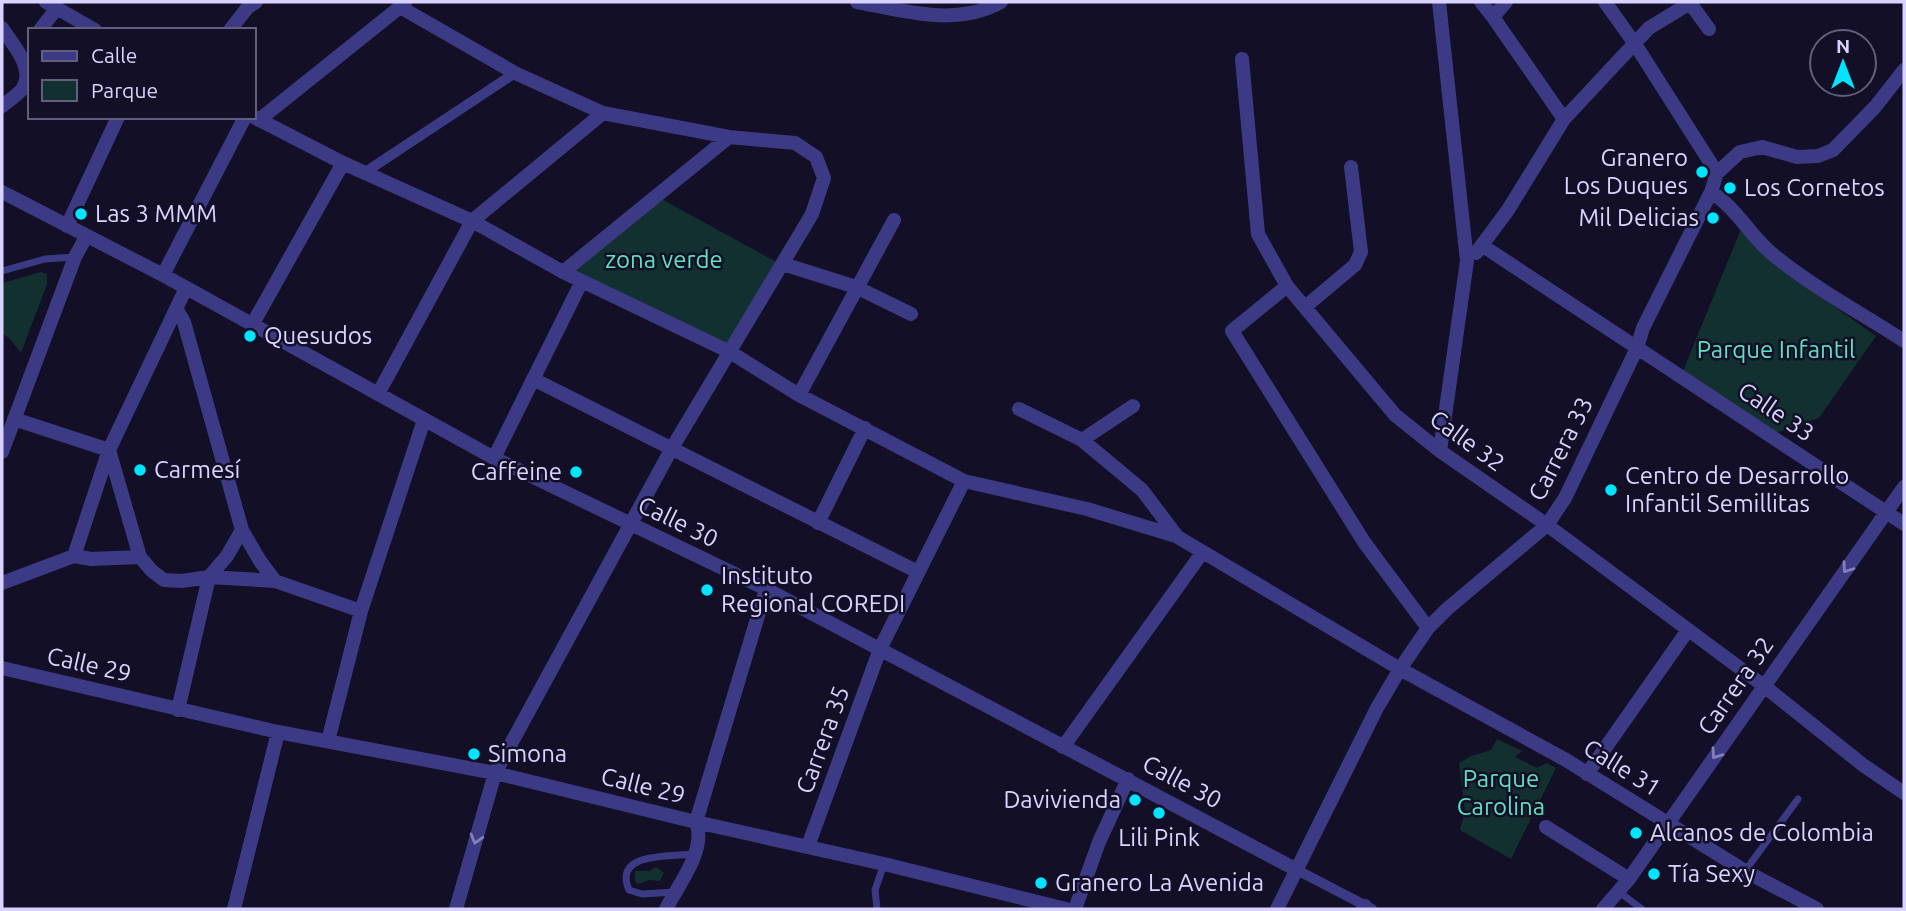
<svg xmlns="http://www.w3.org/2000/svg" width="1906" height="911" font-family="Ubuntu,sans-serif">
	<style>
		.green { fill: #12302f }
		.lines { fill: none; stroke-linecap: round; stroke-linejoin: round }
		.service { stroke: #3d3a85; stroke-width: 7 }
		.pedestrian { stroke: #3d3a85; stroke-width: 10 }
		.minor { stroke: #3d3a85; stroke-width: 14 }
		.oneway { stroke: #837fbc }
		.poi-dot { fill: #00e5ff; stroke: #130f26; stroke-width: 2.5 }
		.labels { text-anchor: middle; stroke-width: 5; stroke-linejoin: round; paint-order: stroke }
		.poi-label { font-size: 24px; fill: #d9d4ff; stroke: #130f26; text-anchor: start }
		.park-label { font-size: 24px; fill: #5fe0c0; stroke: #130f26 }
		.street-label { font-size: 24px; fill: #d9d4ff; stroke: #130f26 }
	</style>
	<rect width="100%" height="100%" fill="#130f26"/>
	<path class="green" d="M658 197 780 264 730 348 567 272Z
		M1741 229 1821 297 1876 336 1819 418 1775 433 1683 371Z
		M41 272 47 274V284L21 353 10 339 2 333V283Z
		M1497 739 1522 751 1515 757 1537 768 1546 763 1556 768 1511 859 1460 830 1465 811 1459 763 1471 756 1491 750Z
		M656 867 664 873 660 881 649 880 639 884 635 882V871H649Z"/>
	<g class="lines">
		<path class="service" d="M2 271 45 259 75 257
			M1745 871 1798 799
			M675 892 642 894 629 890C613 852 669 857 694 854
			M1619 892 1642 909
			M877 909 875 890 884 864"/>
		<path class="pedestrian" d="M364 173 515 73
			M1297 870 1372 909"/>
		<path class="minor" d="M46 2 95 30
			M857 2C905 11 957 27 1001 2
			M1439 2 1467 261 1440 451
			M1481 2 1493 17
			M1506 2 1493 17 1564 119
			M1605 2 1635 44 1717 173
			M400 7 515 73 603 113 729 137 795 143 816 157 824 178 812 214 672 448 495 773 456 909
			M2 28C12 44 35 67 23 88 18 95 8 101 2 106
			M40 30 57 8
			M230 30 248 7 256 2
			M1242 59 1258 234 1287 286 1395 415 1440 451 1547 525 1764 686 1863 765 1904 793
			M254 117 343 163 472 221 563 272 730 352 799 395 964 481 1087 509 1176 536 1400 669 1566 760 1745 871 1817 909
			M259 120 405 3
			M2 192 163 275 494 458 766 589 1297 870
			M1711 192C1738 209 1751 238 1776 257 1816 289 1861 313 1904 341
			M67 226 118 117
			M1483 246 1904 524
			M1476 253 1508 210 1564 119 1649 28 1690 3 1709 29
			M783 264 856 287 911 314
			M563 272 729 137
			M163 275 245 117
			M1287 286 1232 331 1364 542 1428 628
			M1305 307 1355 265 1361 252 1351 167
			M177 310 184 322 242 530 260 561 275 581 361 611
			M252 325 343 163
			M533 379 918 572
			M378 394 472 221 603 113
			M799 395 894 220
			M1019 409 1082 440 1142 490 1176 535
			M14 419 109 450 140 557 152 571 164 580 182 581 209 577 275 581
			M1082 440 1133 406
			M2 452 75 257 86 237
			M494 458 582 281
			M818 523 865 428
			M140 557 91 559 74 556 109 450 186 288
			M2 583 74 556
			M2 668 278 732 495 773 696 822 884 864 1066 909
			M178 710 209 577 227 556 242 530
			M328 741 361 611 424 420
			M1063 747 1202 553
			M1587 774 1688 630
			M1546 827 1629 879
			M808 846 880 649 964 481
			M234 909 278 732
			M666 909C678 885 707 850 696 822L766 589
			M1075 909 1099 842 1128 779
			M1277 909 1377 708 1400 669 1428 628 1447 609 1547 525 1565 498 1637 348 1643 328 1711 192 1717 173 1740 152 1762 147 1797 157 1818 156 1833 150 1875 107 1904 70
			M1363 909 1365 906
			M1603 909 1629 879 1904 487"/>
	</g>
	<defs><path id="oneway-chevron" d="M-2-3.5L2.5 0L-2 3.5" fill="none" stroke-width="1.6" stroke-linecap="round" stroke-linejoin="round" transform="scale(1.75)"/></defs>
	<g class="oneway">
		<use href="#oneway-chevron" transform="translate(1847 568) rotate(125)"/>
		<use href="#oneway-chevron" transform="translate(1716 754) rotate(125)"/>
		<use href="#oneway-chevron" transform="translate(476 839) rotate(106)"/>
	</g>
	<g class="poi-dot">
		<circle cx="1702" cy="172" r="7"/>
		<circle cx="1730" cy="188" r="7"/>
		<circle cx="81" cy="214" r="7"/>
		<circle cx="1713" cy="218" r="7"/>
		<circle cx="250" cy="336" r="7"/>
		<circle cx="140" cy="470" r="7"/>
		<circle cx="576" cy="472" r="7"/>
		<circle cx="1611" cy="490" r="7"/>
		<circle cx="707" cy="590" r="7"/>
		<circle cx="474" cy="754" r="7"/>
		<circle cx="1135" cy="800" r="7"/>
		<circle cx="1159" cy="813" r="7"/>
		<circle cx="1636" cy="833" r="7"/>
		<circle cx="1654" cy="874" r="7"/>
		<circle cx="1041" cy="883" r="7"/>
	</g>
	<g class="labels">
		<g class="poi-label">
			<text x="1688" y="166" text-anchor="end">Granero<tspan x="1688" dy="28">Los Duques</tspan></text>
			<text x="1744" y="196">Los Cornetos</text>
			<text x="95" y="222">Las 3 MMM</text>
			<text x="1699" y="226" text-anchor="end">Mil Delicias</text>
			<text x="264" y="344">Quesudos</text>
			<text x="154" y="478">Carmesí</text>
			<text x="562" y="480" text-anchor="end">Caffeine</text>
			<text x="1625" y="484">Centro de Desarrollo<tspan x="1625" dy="28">Infantil Semillitas</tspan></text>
			<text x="721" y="584">Instituto<tspan x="721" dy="28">Regional COREDI</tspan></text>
			<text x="488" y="762">Simona</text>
			<text x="1121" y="808" text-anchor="end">Davivienda</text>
			<text x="1650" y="841">Alcanos de Colombia</text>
			<text x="1159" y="846" text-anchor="middle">Lili Pink</text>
			<text x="1668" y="882">Tía Sexy</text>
			<text x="1055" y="891">Granero La Avenida</text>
		</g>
		<g class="park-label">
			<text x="664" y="268">zona verde</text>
			<text x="1776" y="358">Parque Infantil</text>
			<text x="1501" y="787">Parque<tspan x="1501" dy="28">Carolina</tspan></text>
		</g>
		<g class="street-label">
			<text transform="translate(1776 412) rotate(34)" y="8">Calle 33</text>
			<text transform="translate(1467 441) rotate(36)" y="8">Calle 32</text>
			<text transform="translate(1561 449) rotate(-63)" y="8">Carrera 33</text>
			<text transform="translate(678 522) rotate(26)" y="8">Calle 30</text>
			<text transform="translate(89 665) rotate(13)" y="8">Calle 29</text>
			<text transform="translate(1736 686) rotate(-55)" y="8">Carrera 32</text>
			<text transform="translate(823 740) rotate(-70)" y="8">Carrera 35</text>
			<text transform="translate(1622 768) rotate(32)" y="8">Calle 31</text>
			<text transform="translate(1182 782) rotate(28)" y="8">Calle 30</text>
			<text transform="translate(643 786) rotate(14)" y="8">Calle 29</text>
		</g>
	</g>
	<rect width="1906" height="911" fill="none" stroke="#d9d4ff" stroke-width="7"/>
	<rect x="28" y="28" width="228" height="91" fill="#130f26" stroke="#625e7d" stroke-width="2"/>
	<rect x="42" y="51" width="35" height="10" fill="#3d3a85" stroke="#625e7d" stroke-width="2"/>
	<text x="91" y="63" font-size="21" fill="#d9d4ff">Calle</text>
	<rect x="42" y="80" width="35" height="21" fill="#12302f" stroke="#625e7d" stroke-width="2"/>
	<text x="91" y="98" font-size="21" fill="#d9d4ff">Parque</text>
	<g transform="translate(1843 63)"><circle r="33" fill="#130f26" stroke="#625e7d" stroke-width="2"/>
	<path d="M0-5L12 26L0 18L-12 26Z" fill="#00e5ff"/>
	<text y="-10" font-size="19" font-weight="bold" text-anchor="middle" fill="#d9d4ff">N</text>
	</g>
</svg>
